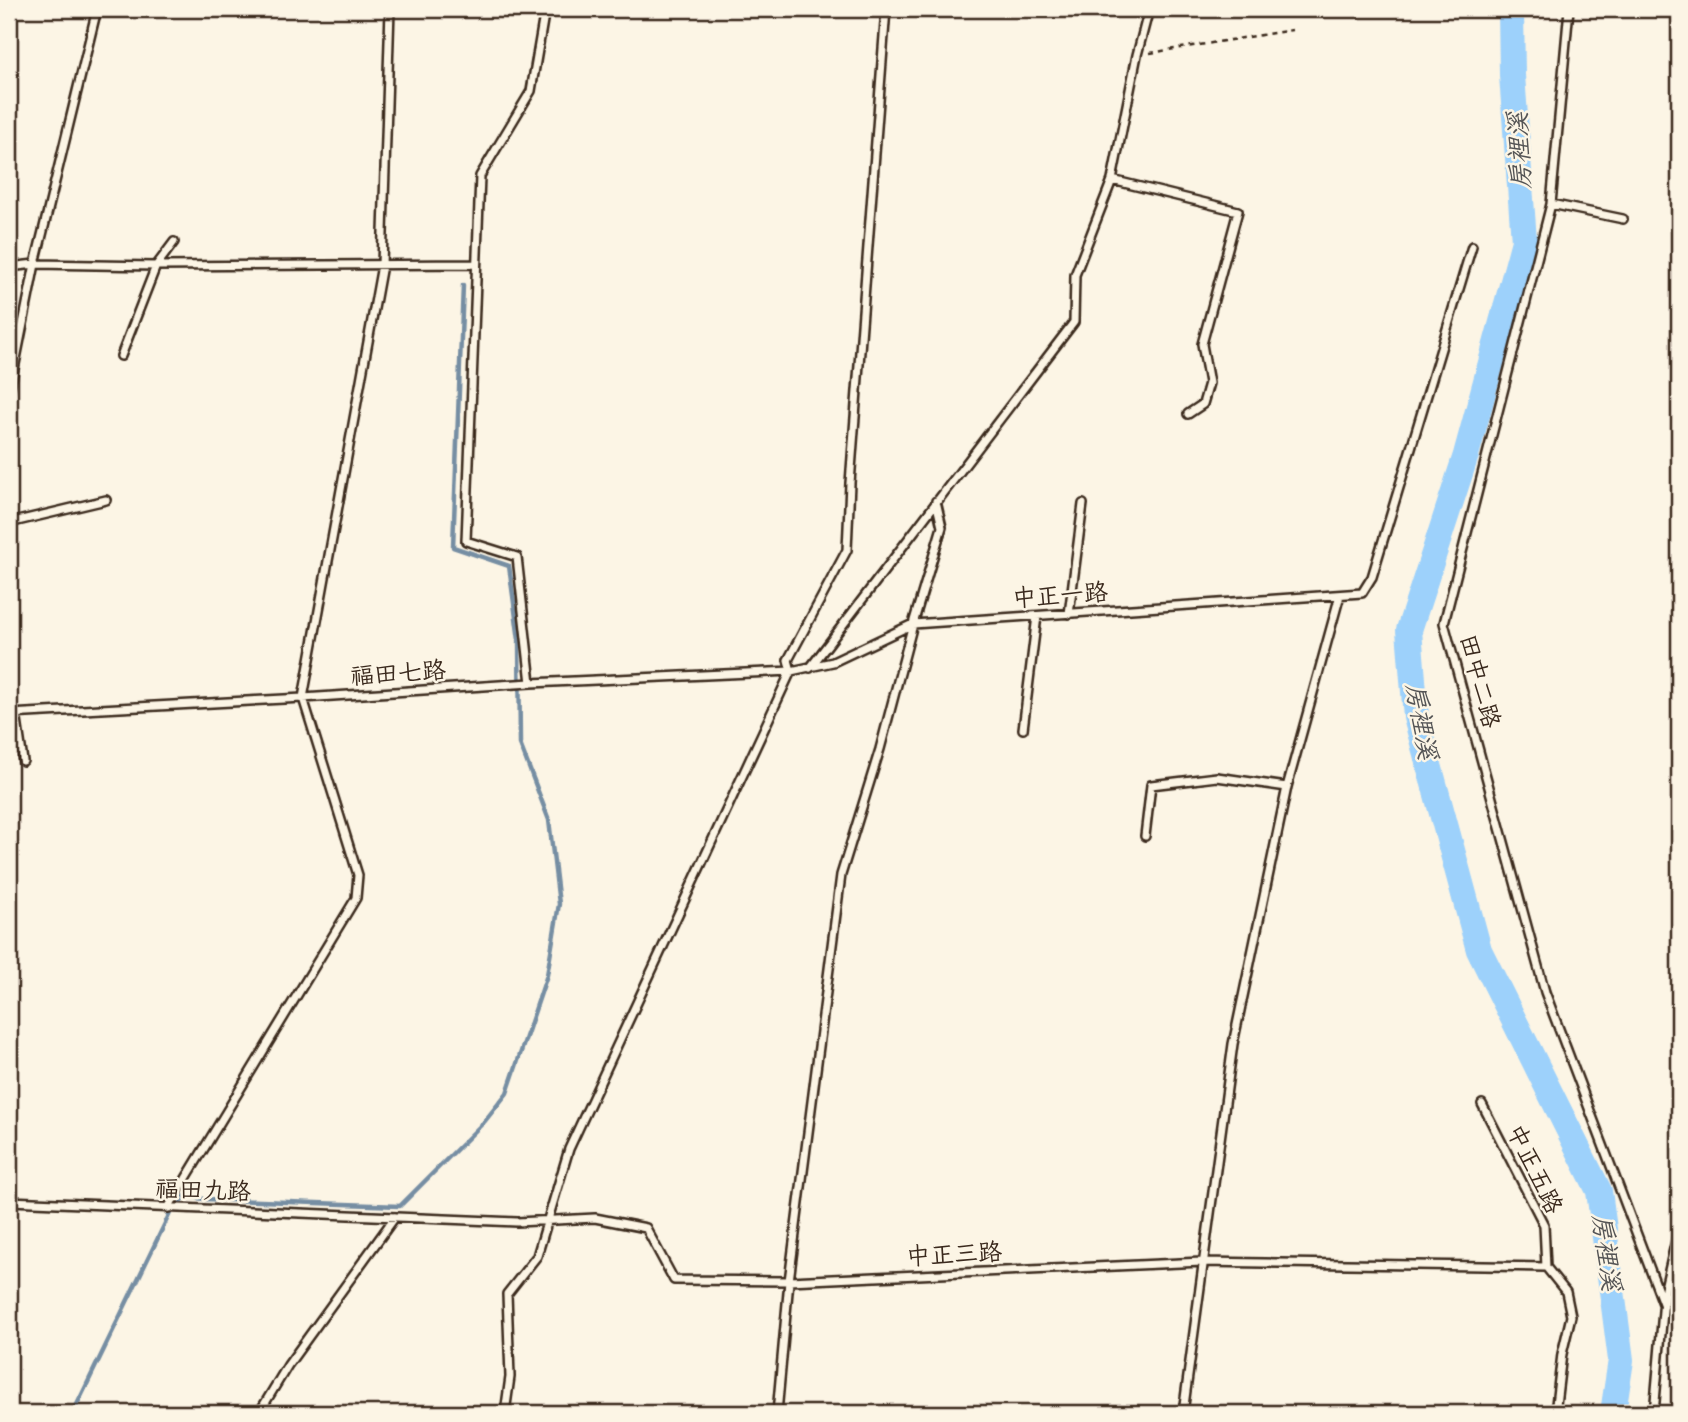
<svg xmlns="http://www.w3.org/2000/svg" width="1688" height="1422" font-family="Mynerve,'LXGW WenKai TC',sans-serif">
	<style>
		.lines { fill: none; stroke-linecap: round; stroke-linejoin: round }
		.stream { stroke: #768ea3; stroke-width: 4.5 }
		.river { stroke: #9dd1fb; stroke-width: 26 }
		.service-casing { stroke: #3b2a1e; stroke-width: 12 }
		.path { stroke: #3b2a1e; stroke-width: 2.5; stroke-dasharray: 5 5; stroke-linecap: butt }
		.service { stroke: #fcf5e5; stroke-width: 7 }
		.labels { text-anchor: middle; stroke-width: 5; stroke-linejoin: round; paint-order: stroke }
		.street-label { font-size: 24px; fill: #3b2a1e; stroke: #fcf5e5 }
		.water-label { font-size: 26px; font-style: italic; fill: #545455; stroke: #fcf5e5 }
	</style>
	<rect width="100%" height="100%" fill="#fcf5e5"/>
	<filter id="ink" filterUnits="userSpaceOnUse"><feTurbulence type="fractalNoise" baseFrequency=".0143" numOctaves="2"/><feDisplacementMap in="SourceGraphic" scale="14" xChannelSelector="R" yChannelSelector="G"/><feConvolveMatrix kernelMatrix="1 2 1 2 8 2 1 2 1" color-interpolation-filters="sRGB"/></filter>
	<g filter="url(#ink)">
		<g class="lines">
			<path class="stream" d="M73 1413 171 1211 185 1196 204 1199 400 1206 484 1122 507 1093 547 975 559 904 549 820 520 744 519 640 509 566 453 547 463 285"/>
			<path class="river" d="M1511 9 1512 75 1524 241 1466 455 1409 630 1416 717 1479 950 1599 1191 1621 1360 1613 1413"/>
			<defs>
				<path id="service" d="M1569 9 1551 204 1444 623 1545 992 1664 1306
					M1112 180 1238 211 1202 344 1209 383 1203 404 1188 414
					M1551 204 1623 219
					M9 267 35 264 156 266 476 264
					M121 356 156 266 174 242
					M9 394 35 264 97 9
					M9 523 106 500
					M1069 614 1083 504
					M810 668 1074 322 1075 275 1112 180 1137 55 1149 9
					M531 683 517 557 466 541 480 176 531 91 545 9
					M16 713 23 761
					M9 714 303 698 531 683 791 671 833 662 913 624 1362 593 1372 577 1472 246
					M1023 729 1037 616
					M1145 836 1151 785 1217 777 1287 787
					M1482 1104 1544 1225 1546 1267 1566 1292 1571 1316 1562 1354 1555 1413
					M9 1201 517 1222 595 1218 646 1228 674 1280 789 1281 1202 1262 1546 1267
					M168 1208 356 898 358 875 303 698 382 265 390 9
					M259 1413 288 1365 395 1217
					M505 1413 510 1377 507 1294 537 1256 569 1149 791 671 788 660 847 550 850 483 886 9
					M777 1413 789 1281 841 875 880 749 913 624 942 527 936 501
					M1183 1413 1233 1044 1287 787 1340 595
					M1654 1413 1665 1288 1679 1227"/>
			</defs>
			<use href="#service" class="service-casing"/>
			<path class="path" d="M1150 53 1292 30"/>
			<use href="#service" class="service"/>
		</g>
	</g>
	<g class="labels">
		<g class="street-label">
			<text transform="translate(1060 595) rotate(-4)" y="8">中正一路</text>
			<text transform="translate(398 673) rotate(-4)" y="8">福田七路</text>
			<text transform="translate(1480 681) rotate(75)" y="8">田中二路</text>
			<text transform="translate(1535 1169) rotate(64)" y="8">中正五路</text>
			<text transform="translate(203 1190) rotate(2)" y="8">福田九路</text>
			<text transform="translate(954 1254) rotate(-3)" y="8">中正三路</text>
		</g>
		<g class="water-label">
			<text transform="translate(1519 151) rotate(-93)" y="9">房裡溪</text>
			<text transform="translate(1422 721) rotate(80)" y="9">房裡溪</text>
			<text transform="translate(1607 1252) rotate(82)" y="9">房裡溪</text>
		</g>
	</g>
	<rect width="1688" height="1422" fill="none" stroke="#fcf5e5" stroke-width="35"/>
	<rect x="18" y="18" width="1653" height="1387" fill="none" stroke="#3b2a1e" stroke-width="2.5" filter="url(#ink)"/>
</svg>
